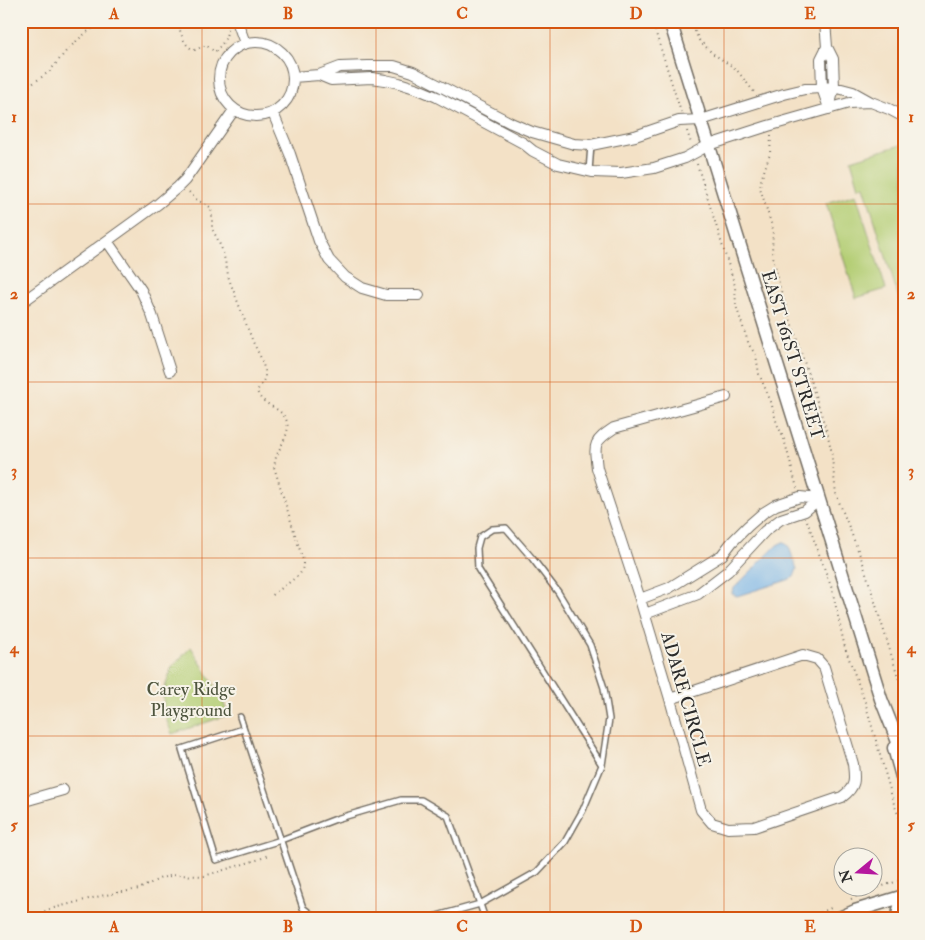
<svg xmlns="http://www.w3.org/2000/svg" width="925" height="940" font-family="'IM FELL Double Pica',serif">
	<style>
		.green { fill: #b4ce74; stroke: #707c50 }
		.water { fill: #73b1e6; stroke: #4f6e88 }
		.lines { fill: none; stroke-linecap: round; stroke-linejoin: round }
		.service-casing { stroke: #716b61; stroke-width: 8 }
		.minor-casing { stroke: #716b61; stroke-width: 12 }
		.tertiary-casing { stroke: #716b61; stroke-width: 15 }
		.path { stroke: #716b61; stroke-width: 2; stroke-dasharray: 1 4; stroke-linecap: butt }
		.service { stroke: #fff; stroke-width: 5 }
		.minor { stroke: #fff; stroke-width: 10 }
		.tertiary { stroke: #fff; stroke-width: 12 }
		.grid { fill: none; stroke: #d5540f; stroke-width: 1; stroke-opacity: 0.55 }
		.labels { text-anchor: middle; stroke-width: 4; stroke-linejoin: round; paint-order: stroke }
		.street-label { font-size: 18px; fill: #2b2b2b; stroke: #f7f3e8 }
		.park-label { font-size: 18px; fill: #4d543d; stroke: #f7f3e8 }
		.neatline { fill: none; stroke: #d5540f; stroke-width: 2 }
		.grid-label { font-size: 16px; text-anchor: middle; font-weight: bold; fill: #d5540f }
	</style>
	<rect width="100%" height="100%" fill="#f7f3e8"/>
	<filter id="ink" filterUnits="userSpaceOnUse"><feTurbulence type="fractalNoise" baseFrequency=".02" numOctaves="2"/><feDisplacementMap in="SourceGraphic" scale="10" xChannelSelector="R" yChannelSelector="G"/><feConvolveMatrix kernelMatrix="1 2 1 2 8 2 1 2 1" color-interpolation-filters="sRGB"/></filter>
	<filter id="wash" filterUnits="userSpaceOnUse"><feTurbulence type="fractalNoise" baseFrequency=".0096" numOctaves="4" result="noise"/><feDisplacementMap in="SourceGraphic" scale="20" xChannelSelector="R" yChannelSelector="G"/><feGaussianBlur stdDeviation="1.12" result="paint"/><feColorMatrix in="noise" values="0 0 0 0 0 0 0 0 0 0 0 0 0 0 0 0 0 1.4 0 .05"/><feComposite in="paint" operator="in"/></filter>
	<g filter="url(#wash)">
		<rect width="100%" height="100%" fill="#f3e1c6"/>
		<path class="green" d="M904 144V315L864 186 859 187 851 160Z
			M856 194 886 289 856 298 826 203Z
			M191 647 222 698 228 715 172 734 164 713 163 693 172 667Z"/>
		<path class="water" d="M783 542H785L789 547 797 569 794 577 788 580 737 596 732 594V592L734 588 777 545Z"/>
	</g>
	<g filter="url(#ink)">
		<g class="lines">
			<defs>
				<path id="service" d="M589 171 591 145
					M240 717 303 908 317 919
					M243 729 182 749 216 860 281 840 336 819 401 800H421L448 816 480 904 537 872 565 842 583 810 602 765 609 719 604 688 590 645 558 592 532 558 506 528 492 529 480 537 477 548 478 569 602 765
					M426 919 480 904 485 919"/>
				<path id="minor" d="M237 21 245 43
					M825 21 827 47 833 59 834 87 829 109
					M219 79a37 37 0 1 1 74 0a37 37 0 1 1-74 0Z
					M827 47 821 59 822 88 829 108
					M319 75 331 80 372 78 385 80 399 83 418 89 437 97 523 143 533 151 558 164 592 172 621 173 654 168 685 158 709 145 768 126 849 103 870 102
					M293 77 319 75 340 67 368 66H394L413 72 511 123 532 132 574 144 591 145 635 136 679 121 701 120 784 94 805 89 834 87 853 92 871 102 889 109 904 117
					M273 113 290 154 319 241 329 260 345 277 362 288 386 295H419
					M107 241 141 290 152 315 170 371
					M21 303 158 204 178 187 185 180 234 110
					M640 599 669 588 722 555 732 542 748 526 763 513 776 505 800 497 819 499
					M645 614 698 594 728 571 765 531 781 519 805 511 819 499
					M670 699 803 655 817 659 824 667 853 764C855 780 856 787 842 797L754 827 728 828 712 823 701 810 670 699 640 599 597 468C594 444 593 442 614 428L726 397
					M21 802 63 790"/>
				<path id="tertiary" d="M670 21 881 699 904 757
					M894 748 904 784
					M837 919 855 911 904 896
					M898 919C898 911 900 905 904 898"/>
			</defs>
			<use href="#service" class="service-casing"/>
			<use href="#minor" class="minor-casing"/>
			<use href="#tertiary" class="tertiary-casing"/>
			<path class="path" d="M177 21C181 32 183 47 195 50L206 45 215 52C225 41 229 36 226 21
				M652 21 681 112
				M693 21 695 31 699 40 712 53 736 69 754 92
				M21 92 50 71 67 50 80 38 87 32 105 21
				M687 131 691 143
				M771 136 770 154 761 180 760 188 773 229 772 252 780 288 827 432 831 449 836 494 863 563 904 696
				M697 164 735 286 736 306 749 345 756 355 759 374 771 402 777 424 784 439 797 488
				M189 192 198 201 206 204 210 207 212 213V229L217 238 223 252 229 279 253 342 261 358 265 371V378L257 391C261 406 283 407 287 422 290 434 281 444 277 455 275 459 275 463 274 467L303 560C303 566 303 570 299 575L270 597
				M807 521 832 589 845 648 865 702 894 804 904 829
				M851 899 865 892 898 881 904 878
				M26 919 50 909 100 896 139 889 161 878 175 875 204 876 260 859 268 855 269 853
				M807 919 833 907"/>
			<use href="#service" class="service"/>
			<use href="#minor" class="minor"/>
			<use href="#tertiary" class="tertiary"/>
		</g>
	</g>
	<path class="grid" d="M202 21V919M376 21V919M550 21V919M724 21V919M21 204H904M21 382H904M21 558H904M21 736H904"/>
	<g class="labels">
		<g class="street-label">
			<text transform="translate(793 355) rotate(73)" y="6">EAST 161ST STREET</text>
			<text transform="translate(686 699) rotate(74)" y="6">ADARE CIRCLE</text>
		</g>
		<g class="park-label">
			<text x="191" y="695">Carey Ridge<tspan x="191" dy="21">Playground</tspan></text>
		</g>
	</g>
	<rect width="925" height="940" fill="none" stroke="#f7f3e8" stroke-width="55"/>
	<g transform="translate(858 872) rotate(252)"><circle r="24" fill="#f7f3e8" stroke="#a5a39c"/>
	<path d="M0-4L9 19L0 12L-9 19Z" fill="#b5179e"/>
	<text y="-8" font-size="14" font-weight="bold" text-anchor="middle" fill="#2b2b2b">N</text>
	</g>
	<rect x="28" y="28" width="870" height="884" class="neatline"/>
	<g class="grid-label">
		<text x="114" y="19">A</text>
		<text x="288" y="19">B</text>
		<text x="462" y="19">C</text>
		<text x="636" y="19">D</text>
		<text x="810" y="19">E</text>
		<text x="14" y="122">1</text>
		<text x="911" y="122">1</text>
		<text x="14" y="299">2</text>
		<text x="911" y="299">2</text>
		<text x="14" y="476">3</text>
		<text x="911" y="476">3</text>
		<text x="14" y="653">4</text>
		<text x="911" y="653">4</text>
		<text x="14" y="830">5</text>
		<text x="911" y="830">5</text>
		<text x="114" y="932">A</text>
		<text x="288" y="932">B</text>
		<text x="462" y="932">C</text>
		<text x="636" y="932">D</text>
		<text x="810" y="932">E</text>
	</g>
</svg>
